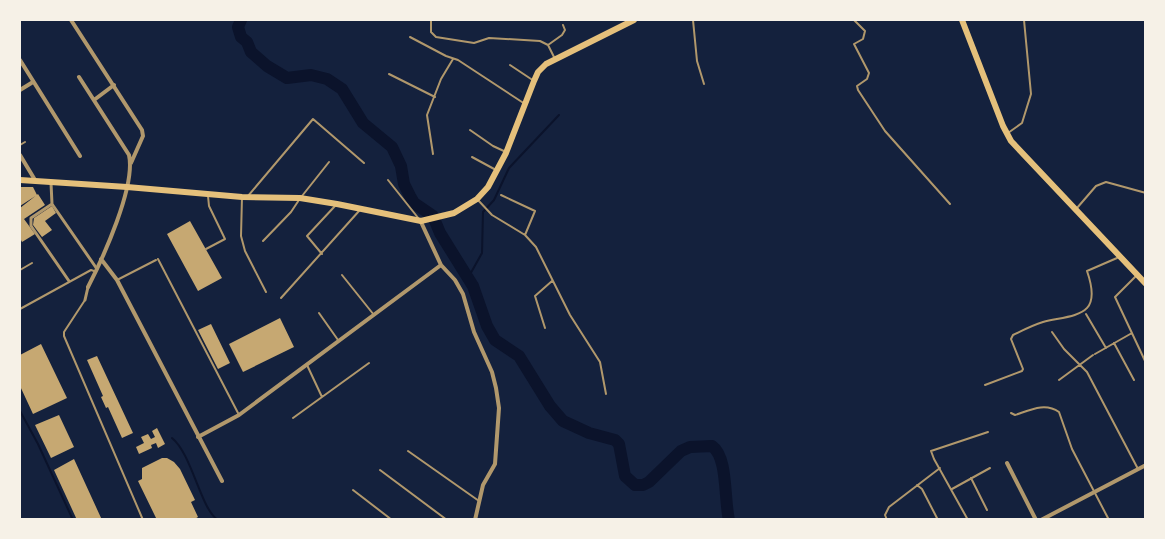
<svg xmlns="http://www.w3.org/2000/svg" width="1165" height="539" font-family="Mulish,sans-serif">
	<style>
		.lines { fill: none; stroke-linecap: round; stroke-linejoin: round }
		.stream { stroke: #0b132b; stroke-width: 2 }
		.river { stroke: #0b132b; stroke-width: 12 }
		.building { fill: #c6a872 }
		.service { stroke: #b1986c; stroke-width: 2 }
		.pedestrian { stroke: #b1986c; stroke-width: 3 }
		.minor { stroke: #b1986c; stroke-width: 4 }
		.secondary { stroke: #e5c07b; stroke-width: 6 }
	</style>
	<rect width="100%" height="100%" fill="#14213d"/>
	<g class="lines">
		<path class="stream" d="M468 278 482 253 483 212 494 200 509 168 559 115
			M20 411 38 444 73 520
			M172 438C192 454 201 510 218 520"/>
		<path class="river" d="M241 20 238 27 241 37 247 42 251 52 267 66 287 78 311 75 327 79 342 89 363 123 392 147 401 166 404 184 410 196 414 203 433 216 440 233 473 286 487 326 495 340 519 356 550 406 563 421 589 433 615 440 619 444 625 476 635 485H643L649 482 681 451 690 447 712 446C728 457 724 499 729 520"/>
	</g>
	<path class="building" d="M20 187H33L37 195 20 206Z
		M38 194 45 205 24 219 35 234 22 242 20 238V208Z
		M52 206 56 213 45 221 52 230 42 237 33 225 34 218Z
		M190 221 222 278 198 291 167 234Z
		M280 318 294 347 243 372 229 344Z
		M211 324 230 363 218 369 198 330Z
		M41 344 67 398 33 414 20 386V355Z
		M97 356 133 433 122 438 108 407 106 408 101 397 103 396 87 360Z
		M59 415 74 447 51 458 35 425Z
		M157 428 165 444 158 448 156 443 151 445 152 448 139 454 136 447 144 443 141 437 148 434 151 439 155 437 152 431Z
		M162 458H167L174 462 180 469 195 500 191 502 198 517 193 520H157L138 481 142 479V468Z
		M74 459 102 520H77L54 470Z"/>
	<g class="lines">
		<path class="service" d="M431 20V32L436 37 474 43 489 38 540 41 548 45 555 59
			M693 20 697 61 704 84
			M854 20 865 31 863 39 854 44 869 73 867 79 857 86 858 90 885 131 950 204
			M410 37 446 56 458 60 525 104
			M548 45 562 35 565 30 563 25
			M510 65 534 81
			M389 74 435 97
			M470 130 493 146 506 152
			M1008 133 1022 123 1031 94 1024 20
			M20 145 25 142
			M433 154 427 115 441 79 453 59
			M472 157 496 170
			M388 180 419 219
			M501 195 535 211 525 235
			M248 196 313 119 364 163
			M302 196 329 162
			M242 197 241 236 245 251 266 292
			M477 199 492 215 525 235 536 247 570 315 600 362 606 394
			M1077 208 1096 186 1106 182 1146 193
			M263 241 291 212 299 200
			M206 249 225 239 209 206 208 196
			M322 254 307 236 335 206
			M158 259 238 413
			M20 270 32 263
			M342 275 374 315
			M1136 276 1115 297 1146 363
			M117 280 156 260
			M281 298 359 211
			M85 300 64 332V336L143 520
			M20 309 91 270 94 271
			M319 313 338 340
			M1086 314 1106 348
			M545 328 535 296 552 281
			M1052 332 1064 349 1087 372 1138 469
			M1114 343 1134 380
			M1095 354 1132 333
			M307 365 322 397
			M1059 380 1093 355
			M985 385 1022 371 1023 369 1011 339 1013 335C1023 330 1033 325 1043 322 1077 314 1103 317 1087 271L1117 258
			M1011 413 1015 415C1030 410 1045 402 1059 412L1072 449 1109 520
			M293 418 369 363
			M408 451 479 501
			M380 470 447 520
			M971 478 987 510
			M917 485 922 489 938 520
			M952 489 990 468
			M353 490 392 520
			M887 520 885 515 889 507 940 468
			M968 520 934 459 931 451 988 432"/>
		<path class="pedestrian" d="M51 183 52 204 97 269
			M52 204 31 218V226L69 281
			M85 300 88 287"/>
		<path class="minor" d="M71 20 142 130 143 136 131 163
			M20 60 80 156
			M79 77 129 155C136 186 103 258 88 287
			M20 90 33 82
			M94 100 114 85
			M20 155 35 180
			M421 222 441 265 455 280 463 294 474 332 492 372 496 388 499 408 495 464 483 485 475 520
			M101 259 117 280 222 481
			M198 437 239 415 441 265
			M1007 463 1036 520
			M1041 520 1146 465"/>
		<path class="secondary" d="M962 20 1003 126 1011 141 1146 284
			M20 180 127 187 242 197 300 198 337 204 421 221 454 213 477 199 488 187 506 153 534 81 538 72 546 64 634 20"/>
	</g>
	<rect width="1165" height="539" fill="none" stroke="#f6f1e7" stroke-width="42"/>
</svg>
